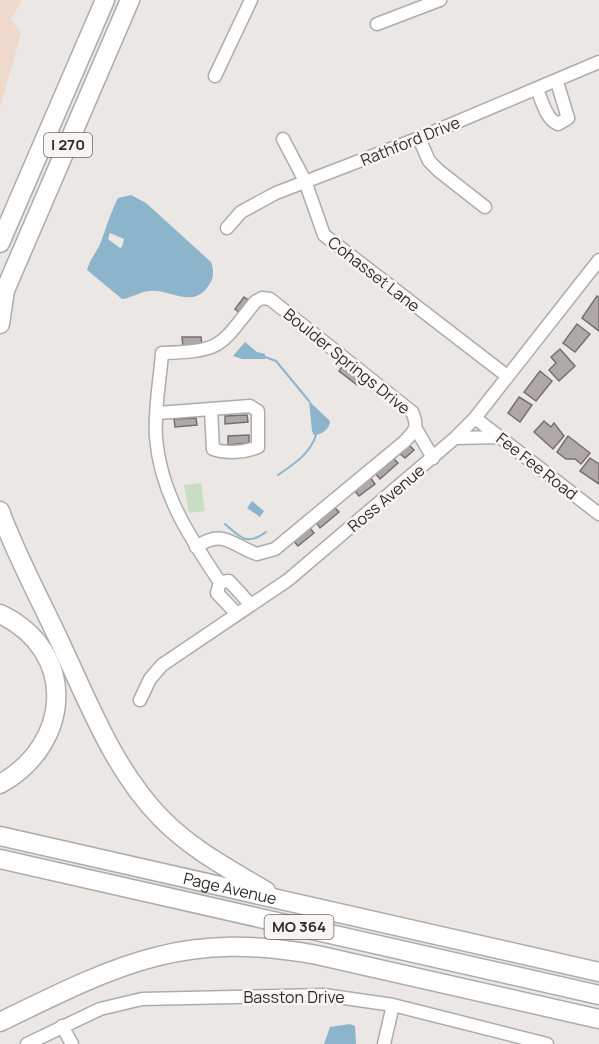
<svg xmlns="http://www.w3.org/2000/svg" width="599" height="1044" font-family="Manrope,sans-serif">
	<style>
		.commercial { fill: #efd9cc }
		.green { fill: #c8ddc3 }
		.water { fill: #8cb4ca; fill-rule: evenodd }
		.lines { fill: none; stroke-linecap: round; stroke-linejoin: round }
		.stream { stroke: #8cb4ca; stroke-width: 2 }
		.building { fill: #aea9a8; stroke: #757170; stroke-width: 1.5 }
		.minor-casing { stroke: #afaba9; stroke-width: 15 }
		.highway-casing { stroke: #afaba9; stroke-width: 21 }
		.minor { stroke: #fff; stroke-width: 12 }
		.highway { stroke: #fff; stroke-width: 18 }
		.labels { text-anchor: middle; stroke-width: 5; stroke-linejoin: round; paint-order: stroke }
		.shield { fill: #f8f4f2; stroke: #6b6968; stroke-width: 1.5 }
		.shield-label { font-size: 15px; font-weight: bold; fill: #2f2e2d }
		.street-label { font-size: 16px; fill: #2f2e2d; stroke: #f8f4f2 }
	</style>
	<rect width="100%" height="100%" fill="#ebe7e5"/>
	<path class="commercial" d="M0 0H22L11 19 21 33 0 108Z"/>
	<path class="green" d="M201 483 205 511 189 513 184 485Z"/>
	<path class="water" d="M131 195 146 203 211 262C214 270 214 278 209 285 193 310 171 289 149 291 140 292 131 298 122 299L87 270C90 258 99 250 102 239 107 225 111 212 118 198ZM110 233 124 239 122 247 120 248 108 239Z
		M245 342 257 352 265 354V359H242L233 356Z
		M309 401 330 421C330 429 321 435 314 435L312 431Z
		M252 501 264 511 260 517 247 508Z
		M350 1024 355 1026 356 1044H324L330 1027Z"/>
	<g class="lines">
		<path class="stream" d="M265 357 276 361 309 401
			M278 475C294 464 310 454 316 435
			M225 524C241 538 247 546 266 532"/>
	</g>
	<path class="building" d="M597 296 599 298V331L582 318Z
		M244 297 250 301 240 313 235 309Z
		M577 324 590 334 575 352 563 343Z
		M182 337H201L202 345 183 347Z
		M560 349 575 366 559 381 549 370 556 363 551 357Z
		M343 365 362 379 357 385 339 371Z
		M540 371 552 381 536 401 524 392Z
		M519 397 532 405 520 422 508 413Z
		M247 415 248 422 225 424V416Z
		M196 418 197 425 175 427 174 419Z
		M544 421 551 427 554 423 564 436 553 449 534 432Z
		M249 435V443L228 445V436Z
		M568 436 590 453 581 464 575 459H566L557 452Z
		M407 443 414 450 405 458 398 452Z
		M392 457 398 463 380 479 375 473Z
		M590 458 599 464V484L580 471Z
		M370 477 375 484 359 496 354 490Z
		M335 508 339 512 320 528 316 522Z
		M309 527 314 533 298 546 293 540Z"/>
	<g class="lines">
		<defs>
			<path id="minor" d="M377 24 440 0
				M215 76 251 0
				M537 89C542 101 546 119 558 124L568 118 557 82
				M419 138 429 161 439 171 485 207
				M283 139 305 181 324 235 507 376
				M227 228 241 212 276 193 419 138 599 62
				M158 413 250 406 258 411V447C246 452 226 454 213 449L211 409
				M475 418 599 514
				M416 429 433 458
				M455 438 500 437
				M196 547C223 528 231 545 257 554L275 549 404 442C415 431 419 427 412 412L270 299 262 298 255 302C219 347 223 351 162 353 160 380 154 410 156 437 160 492 189 536 219 581L220 582
				M220 582 229 581 251 605
				M220 582 217 593 237 614
				M140 700 150 679 162 665 288 580 455 438 475 418 599 260
				M62 1026 72 1044
				M27 1044 100 1009 142 999 324 995 393 1005 547 1044
				M384 1044 393 1005"/>
			<g id="highway">
				<path d="M0 243 105 0"/>
				<path d="M0 302 130 0"/>
				<path d="M0 324 5 290"/>
				<path d="M0 511C16 555 39 597 59 640 88 701 113 769 161 818 191 849 229 869 266 891"/>
				<path d="M0 614C78 651 72 744 0 784"/>
				<path id="s1" d="M0 836 599 972"/>
				<path d="M0 859 599 995"/>
				<path d="M0 1022C117 965 183 930 317 955L599 1019"/>
			</g>
		</defs>
		<use href="#minor" class="minor-casing"/>
		<use href="#highway" class="highway-casing"/>
		<use href="#minor" class="minor"/>
		<use href="#highway" class="highway"/>
	</g>
	<g class="labels">
		<g class="shield">
			<rect x="44" y="133" width="48" height="24" rx="4.5"/>
			<rect x="264.5" y="915" width="69" height="24" rx="4.5"/>
		</g>
		<g class="shield-label">
			<text x="68" y="150">I 270</text>
			<text x="299" y="932">MO 364</text>
		</g>
		<g class="street-label">
			<text transform="translate(410 141) rotate(-22)" y="6">Rathford Drive</text>
			<text transform="translate(374 274) rotate(38)" y="6">Cohasset Lane</text>
			<text transform="translate(347 361) rotate(39)" y="6">Boulder Springs Drive</text>
			<text transform="translate(537 466) rotate(38)" y="6">Fee Fee Road</text>
			<text transform="translate(386 498) rotate(-40)" y="6">Ross Avenue</text>
			<text dy="6" stroke="none"><textPath href="#s1" startOffset="236">Page Avenue</textPath></text>
			<text x="294" y="1003">Basston Drive</text>
		</g>
	</g>
</svg>
